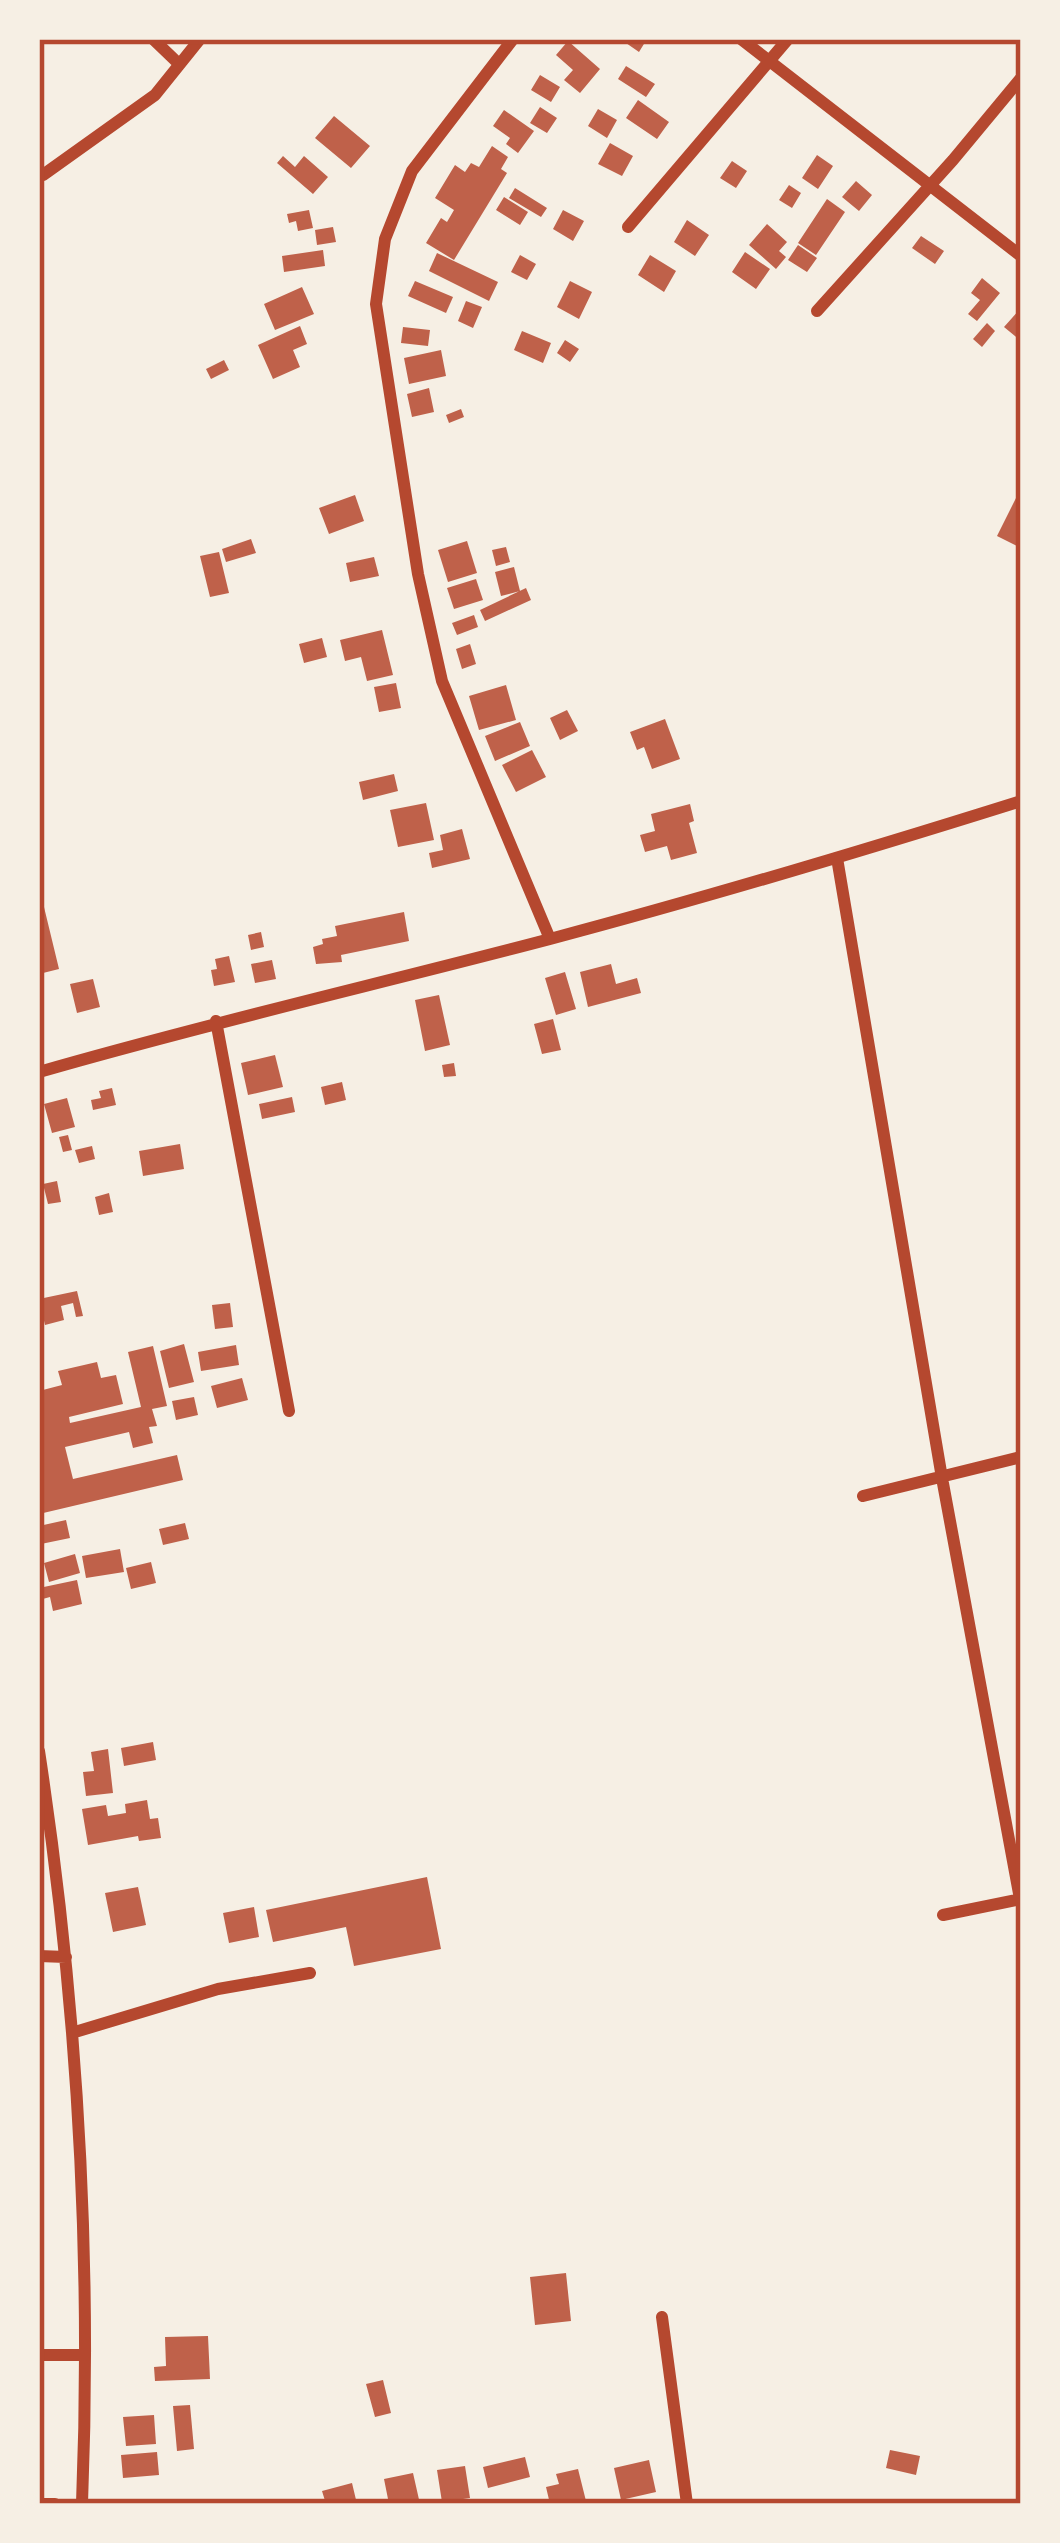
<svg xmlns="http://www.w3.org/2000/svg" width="1060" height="2543" font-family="'Crimson Pro',serif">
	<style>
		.building { fill: #bf614a }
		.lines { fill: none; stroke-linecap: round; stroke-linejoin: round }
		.service { stroke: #b5482f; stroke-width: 6 }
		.minor { stroke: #b5482f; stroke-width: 12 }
		.neatline { fill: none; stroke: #b5482f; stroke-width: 4.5 }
	</style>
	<rect width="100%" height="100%" fill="#f6efe4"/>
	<path class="building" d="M628 39H647L639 52 626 43Z
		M568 41 600 69 580 93 564 80 573 70 556 55Z
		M626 66 655 84 646 97 618 79Z
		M540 75 560 87 551 102 531 90Z
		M638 100 669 122 657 139 626 118Z
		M540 107 557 118 547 133 530 123Z
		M598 109 617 120 607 138 588 126Z
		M504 110 534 131 518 153 506 144 510 138 493 126Z
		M334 116 370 146 351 168 315 138Z
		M610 143 633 156 622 176 598 164Z
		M492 146 508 157 501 169 507 173 454 260 426 243 441 218 447 222 454 210 435 198 455 165 465 172 471 163 479 167Z
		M817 155 833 166 818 189 802 178Z
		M283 156 295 167 304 156 328 177 313 194 277 163Z
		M732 161 747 171 736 188 720 178Z
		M856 181 872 195 859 211 842 197Z
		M789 185 801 193 792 208 779 200Z
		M515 188 547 208 541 217 509 198Z
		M504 197 528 212 520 225 496 210Z
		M827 199 845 212 816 255 798 243Z
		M309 210 313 228 298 231 296 221 289 223 287 214Z
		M563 210 584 221 573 241 553 229Z
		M687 220 709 235 695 256 674 242Z
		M767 224 787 242 779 251 786 257 776 269 749 245Z
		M333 227 336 242 317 245 315 230Z
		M921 236 944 251 935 264 912 248Z
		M798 245 817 258 807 272 788 260Z
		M323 250 325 266 284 272 282 256Z
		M745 252 770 269 756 289 732 272Z
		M437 253 498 282 489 301 429 271Z
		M520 255 536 264 527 280 511 272Z
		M650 255 676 271 664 292 638 275Z
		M982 278 1000 293 977 321 968 314 980 300 971 293Z
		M415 281 453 297 446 313 408 296Z
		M570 281 592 292 579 319 557 307Z
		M302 287 314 314 275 330 264 304Z
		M466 301 482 307 473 328 458 321Z
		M1021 308V341L1004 327Z
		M987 323 995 331 982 347 973 339Z
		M300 326 307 344 293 350 300 367 273 379 258 345Z
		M403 327 430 330 428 346 401 343Z
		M522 331 551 343 543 363 514 350Z
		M565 340 579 349 570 362 557 353Z
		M441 350 446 376 409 384 404 358Z
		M224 360 229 370 211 379 206 369Z
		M429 388 434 412 412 417 407 394Z
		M461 409 464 417 449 423 446 415Z
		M1021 488V548L997 536Z
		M355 495 364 521 329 534 319 508Z
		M251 539 256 553 226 562 222 549Z
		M467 541 477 573 448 582 438 550Z
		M506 547 510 562 496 566 492 550Z
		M219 552 229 593 210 597 200 556Z
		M374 557 379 576 350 582 346 563Z
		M514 567 520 591 501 596 495 572Z
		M476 579 483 600 454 609 447 588Z
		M526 588 531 600 485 621 480 610Z
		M474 615 478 627 457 635 452 623Z
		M382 630 393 675 367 681 361 657 345 661 340 640Z
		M322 638 327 657 304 663 299 644Z
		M470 644 476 664 462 669 456 649Z
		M396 683 401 708 379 712 374 687Z
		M506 685 516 720 479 730 469 696Z
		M567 710 578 731 560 740 550 718Z
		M665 719 680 759 652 769 644 747 637 750 630 732Z
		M520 722 530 746 495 761 485 736Z
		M532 750 546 777 516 792 502 765Z
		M394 774 398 791 363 800 359 782Z
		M426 803 434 840 398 847 390 810Z
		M690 804 694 821 689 823 697 853 671 860 667 846 645 852 640 835 655 831 651 814Z
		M462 829 470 859 432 868 429 853 443 850 440 835Z
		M44 907 59 969 39 974V908Z
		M404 912 409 941 341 955 342 962 316 964 313 947 323 944 322 939 337 936 335 926Z
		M261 932 264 947 251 950 248 935Z
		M229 956 235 982 214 986 211 970 217 969 215 959Z
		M272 960 276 979 255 983 251 964Z
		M611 964 616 984 637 978 641 993 588 1007 580 972Z
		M565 972 576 1009 556 1015 545 978Z
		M93 979 100 1007 77 1013 70 984Z
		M439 995 450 1045 425 1051 415 1000Z
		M553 1019 561 1050 542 1054 534 1024Z
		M275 1055 283 1087 248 1095 241 1063Z
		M454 1063 456 1076 444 1077 442 1065Z
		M342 1082 346 1100 325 1105 321 1087Z
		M112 1088 116 1105 93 1110 91 1100 101 1098 99 1091Z
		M292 1097 295 1112 262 1119 259 1104Z
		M67 1098 75 1127 52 1133 44 1104Z
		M68 1135 72 1150 63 1152 59 1137Z
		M180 1144 184 1169 143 1176 139 1151Z
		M92 1146 95 1159 79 1163 75 1150Z
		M57 1181 61 1202 48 1204 43 1184Z
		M109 1193 113 1212 99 1215 95 1197Z
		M77 1291 83 1316 76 1317 73 1303 61 1306 64 1320 45 1325 39 1299Z
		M230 1303 233 1327 215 1329 212 1305Z
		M184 1344 194 1382 169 1388 160 1351Z
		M236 1345 239 1365 201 1371 198 1352Z
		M153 1346 167 1406 152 1409 157 1426 149 1427 153 1443 133 1448 129 1432 65 1447 73 1479 177 1455 183 1480 39 1514V1391L62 1385 58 1371 97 1362 101 1378 116 1375 123 1404 69 1417 70 1423 141 1407 128 1352Z
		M242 1378 248 1400 217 1408 211 1386Z
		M194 1397 198 1415 176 1420 172 1401Z
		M66 1520 70 1538 41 1544 39 1526Z
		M185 1523 189 1539 163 1545 159 1529Z
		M120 1549 124 1572 86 1578 82 1556Z
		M75 1554 80 1573 49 1582 44 1563Z
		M151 1562 156 1583 131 1589 126 1568Z
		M77 1580 82 1604 53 1611 50 1597 39 1600V1588Z
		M153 1742 156 1760 124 1766 121 1748Z
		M108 1749 113 1793 86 1796 83 1772 94 1771 91 1752Z
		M147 1800 150 1819 158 1818 161 1838 139 1841 138 1836 88 1845 82 1809 106 1805 108 1816 126 1813 125 1804Z
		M427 1877 441 1949 354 1966 346 1927 273 1942 266 1910Z
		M138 1887 146 1925 113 1932 105 1893Z
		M254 1907 259 1937 229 1943 223 1913Z
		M566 2273 571 2321 535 2325 530 2277Z
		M208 2336 210 2379 155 2381 154 2367 166 2366 165 2337Z
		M383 2380 391 2413 375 2417 366 2384Z
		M190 2405 194 2449 177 2451 173 2406Z
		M154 2415 156 2444 126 2446 123 2417Z
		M890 2450 920 2456 916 2475 886 2468Z
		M157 2452 159 2475 123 2478 121 2455Z
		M525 2457 530 2477 488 2488 483 2467Z
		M649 2460 656 2492 621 2500 614 2468Z
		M465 2466 470 2498 442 2502 437 2470Z
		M578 2469 586 2501 550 2504 546 2487 559 2484 556 2474Z
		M413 2473 420 2504H389L384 2479Z
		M352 2483 357 2504H326L322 2491Z"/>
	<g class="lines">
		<path class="service" d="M920 2503V2504"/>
		<path class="minor" d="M153 39 179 64
			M513 39 412 171 385 239 376 304 418 574 442 681 550 939
			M741 39 1021 256
			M43 175 155 95 200 39
			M628 227 788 39
			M817 311 953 160 1021 78
			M837 858 942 1478 1020 1899
			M216 1021 289 1411
			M39 1072C208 1023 379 984 550 939 708 897 865 850 1021 801
			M863 1496 1021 1457
			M39 1751C77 2000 92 2253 82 2504
			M943 1915 1021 1899
			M39 1956 66 1957
			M75 2032 218 1989 310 1973
			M662 2317 687 2504
			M39 2355H85
			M39 2504H55"/>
	</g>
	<rect width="1060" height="2543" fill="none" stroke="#f6efe4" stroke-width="84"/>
	<rect x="42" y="42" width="976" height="2459" class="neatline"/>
</svg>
